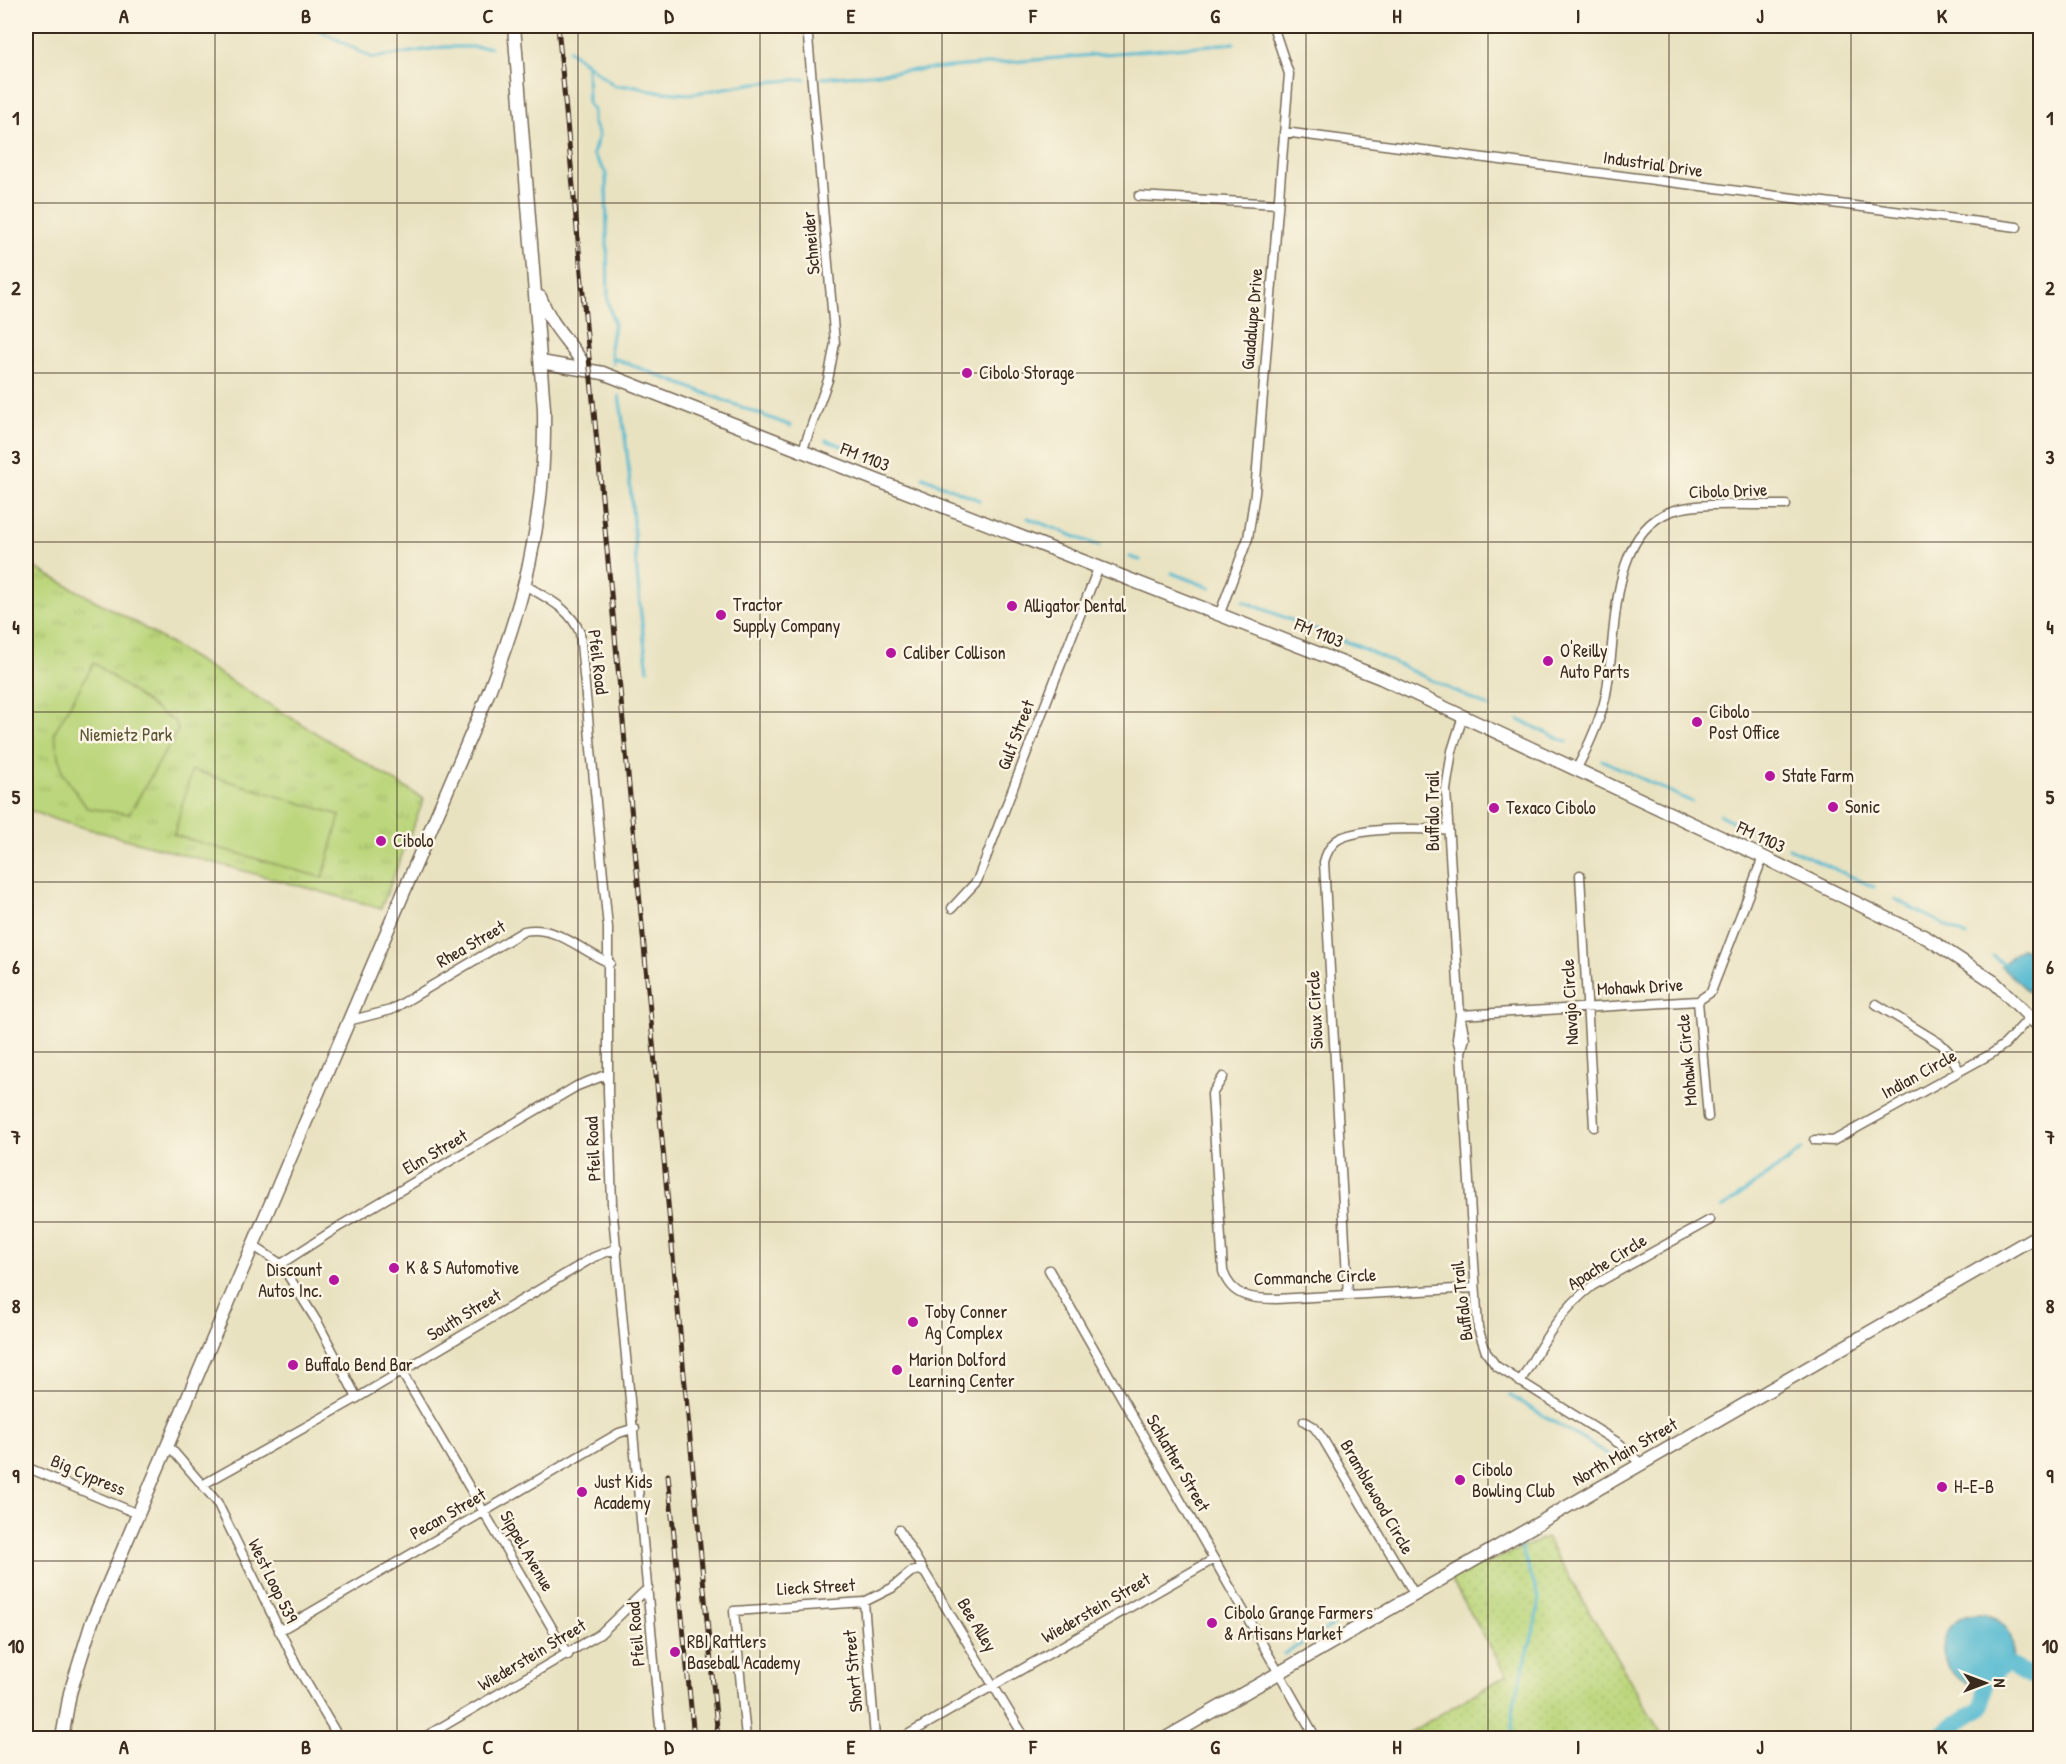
<svg xmlns="http://www.w3.org/2000/svg" width="2066" height="1764" font-family="'Patrick Hand',sans-serif">
	<style>
		.grass { fill: url(#grass-dots); stroke: #7b804c; stroke-width: 1.5 }
		.park { fill: url(#park-tufts); stroke: #7b804c; stroke-width: 1.5 }
		.garden { fill: #bbd67b; stroke: #7b804c; stroke-width: 1.5 }
		.water { fill: #52b9d0; stroke: #467277; stroke-width: 1.5 }
		.lines { fill: none; stroke-linecap: round; stroke-linejoin: round }
		.stream { stroke: #52b9d0; stroke-width: 3 }
		.river { stroke: #52b9d0; stroke-width: 16 }
		.street-casing { stroke: #786a57; stroke-width: 11 }
		.secondary-casing { stroke: #786a57; stroke-width: 15 }
		.street { stroke: #fff; stroke-width: 8 }
		.secondary { stroke: #fff; stroke-width: 12 }
		.rail-casing { stroke: #3b2a1e; stroke-width: 5 }
		.rail { stroke: #fcf5e5; stroke-width: 3; stroke-dasharray: 9; stroke-linecap: butt }
		.grid { fill: none; stroke: #3b2a1e; stroke-width: 1.5; stroke-opacity: 0.55 }
		.poi-dot { fill: #b5179e; stroke: #fcf5e5; stroke-width: 2 }
		.labels { text-anchor: middle; stroke-width: 5; stroke-linejoin: round; paint-order: stroke }
		.street-label { font-size: 18px; fill: #3b2a1e; stroke: #fcf5e5 }
		.poi-label { font-size: 18px; fill: #3b2a1e; stroke: #fcf5e5; text-anchor: start }
		.park-label { font-size: 18px; fill: #5b5535; stroke: #fcf5e5 }
		.neatline { fill: none; stroke: #3b2a1e; stroke-width: 2 }
		.grid-label { font-size: 20px; text-anchor: middle; font-weight: bold; fill: #3b2a1e }
	</style>
	<defs>
		<pattern id="grass-dots" width="8" height="8" patternUnits="userSpaceOnUse" patternTransform="scale(1.5)"><rect width="8" height="8" fill="#bbd67b"/><path d="M2 2h.1M6 6h.1" fill="none" stroke="#a2b86a" stroke-width="1.8" stroke-linecap="round"/></pattern>
		<pattern id="park-tufts" width="24" height="20" patternUnits="userSpaceOnUse" patternTransform="scale(1.5)"><rect width="24" height="20" fill="#bbd67b"/><path d="M3 7l-1-3M5 7V3M7 7l1-3M15 17l-1-3M17 17v-4M19 17l1-3" fill="none" stroke="#a2b86a"/></pattern>
	</defs>
	<rect width="100%" height="100%" fill="#fcf5e5"/>
	<filter id="ink" filterUnits="userSpaceOnUse"><feTurbulence type="fractalNoise" baseFrequency=".0167" numOctaves="2"/><feDisplacementMap in="SourceGraphic" scale="12" xChannelSelector="R" yChannelSelector="G"/><feConvolveMatrix kernelMatrix="1 2 1 2 8 2 1 2 1" color-interpolation-filters="sRGB"/></filter>
	<filter id="wash" filterUnits="userSpaceOnUse"><feTurbulence type="fractalNoise" baseFrequency=".008" numOctaves="4" result="noise"/><feDisplacementMap in="SourceGraphic" scale="24" xChannelSelector="R" yChannelSelector="G"/><feGaussianBlur stdDeviation="1.35" result="paint"/><feColorMatrix in="noise" values="0 0 0 0 0 0 0 0 0 0 0 0 0 0 0 0 0 1.4 0 .05"/><feComposite in="paint" operator="in"/></filter>
	<g filter="url(#wash)">
		<rect width="100%" height="100%" fill="#e9e2c1"/>
		<path class="grass" d="M1546 1538 1664 1738H1400L1507 1675 1450 1578Z"/>
		<path class="park" d="M26 563 133 621 424 799 381 908 59 821 26 809Z"/>
		<path class="garden" d="M94 663 166 717 175 721 178 730 129 814 87 808 63 774 54 733Z
			M192 770 340 815 323 878 174 835Z"/>
		<path class="water" d="M2021 948 2040 955V975L2028 991 2001 966Z
			M1943 1649a35 35 0 1 1 70 0a35 35 0 1 1-70 0Z"/>
		<g class="lines">
			<path class="stream" d="M312 26 372 58 444 47H490
				M569 50 615 86H636L651 91 690 94 755 83 805 79
				M587 65 588 104 593 110V122L599 135 593 154 606 173 608 302 614 323 610 348 613 363
				M822 78 1234 43
				M613 358 791 426
				M619 396C635 486 633 579 648 669
				M826 440 891 464
				M923 477 979 500
				M1028 518 1099 546
				M1130 557 1140 560
				M1172 573 1211 588
				M1243 601 1367 650 1489 707
				M1519 720 1567 742
				M1602 760 1692 802
				M1720 815 1750 830
				M1789 848 1874 887
				M1895 899 1966 936
				M1993 956 2005 965
				M1722 1208 1802 1150
				M1509 1395 1609 1455 1612 1459 1607 1467
				M1284 1654 1335 1624
				M1511 1738 1514 1704 1535 1625 1539 1598 1520 1544"/>
			<path class="river" d="M1934 1738 1982 1707 1985 1679 2008 1664 2029 1676 2040 1670"/>
		</g>
	</g>
	<g filter="url(#ink)">
		<g class="lines">
			<defs>
				<path id="street" d="M1284 132 2017 227
					M1139 196 1278 204
					M802 452 828 380 835 343 807 26
					M525 585C548 599 570 608 580 633L608 928V1091L612 1204 661 1738
					M1220 613 1248 538 1255 493 1289 74 1273 26
					M1463 716 1452 751 1446 790 1460 1015 1457 1039 1461 1052 1478 1328 1486 1352 1496 1366 1620 1444 1641 1464
					M1576 770C1588 747 1599 724 1605 699 1618 642 1606 534 1672 511 1700 501 1755 506 1786 505
					M1580 875 1594 1127
					M952 908 977 881 1099 566
					M1698 1001 1708 1117
					M1876 1004 1941 1044 1948 1051 1959 1070
					M1460 1015 1698 1001 1711 992 1763 857
					M1460 1015 1465 1038 1461 1052
					M348 1021 391 1010 524 931C556 924 582 952 610 963
					M1223 1077 1212 1094 1223 1271C1231 1297 1252 1299 1276 1299L1474 1288
					M1815 1140 1833 1141 1991 1054 2005 1044 2031 1016
					M252 1245 281 1264 319 1325 357 1398
					M281 1264 340 1226 577 1086 608 1074
					M1049 1270 1316 1738
					M1348 1295 1324 862C1327 851 1332 841 1343 837 1371 826 1417 830 1447 829
					M401 1371 568 1655
					M1520 1382C1541 1346 1558 1312 1592 1286L1710 1220
					M1304 1421 1314 1427 1323 1439 1415 1595
					M167 1444 217 1502 299 1670 339 1738
					M26 1467 138 1514
					M204 1484 357 1398 594 1257 617 1248
					M899 1530 1025 1738
					M864 1602 875 1738
					M279 1631 619 1433 635 1428
					M423 1738 600 1634 648 1588
					M746 1738 734 1611 864 1602 892 1588 911 1572 920 1570 925 1573
					M902 1738 1214 1559"/>
				<path id="secondary" d="M540 297C551 326 570 342 586 368
					M541 362 603 373 1381 678 1763 857 1927 938 1994 982 2040 1027
					M62 1738 70 1693 92 1622 482 709C524 606 546 521 544 409L514 26
					M1166 1738 2040 1234"/>
			</defs>
			<use href="#street" class="street-casing"/>
			<use href="#secondary" class="secondary-casing"/>
			<use href="#street" class="street"/>
			<use href="#secondary" class="secondary"/>
			<defs>
				<path id="rail" d="M558 26 718 1738
					M668 1475 694 1738"/>
			</defs>
			<use href="#rail" class="rail-casing"/>
			<use href="#rail" class="rail"/>
		</g>
	</g>
	<path class="grid" d="M215 26V1738M397 26V1738M578 26V1738M760 26V1738M942 26V1738M1124 26V1738M1306 26V1738M1488 26V1738M1669 26V1738M1851 26V1738M26 203H2040M26 373H2040M26 542H2040M26 712H2040M26 882H2040M26 1052H2040M26 1222H2040M26 1391H2040M26 1561H2040"/>
	<g class="poi-dot">
		<circle cx="967" cy="373" r="6"/>
		<circle cx="1012" cy="606" r="6"/>
		<circle cx="721" cy="615" r="6"/>
		<circle cx="891" cy="653" r="6"/>
		<circle cx="1548" cy="661" r="6"/>
		<circle cx="1697" cy="722" r="6"/>
		<circle cx="1770" cy="776" r="6"/>
		<circle cx="1833" cy="807" r="6"/>
		<circle cx="1494" cy="808" r="6"/>
		<circle cx="381" cy="841" r="6"/>
		<circle cx="394" cy="1268" r="6"/>
		<circle cx="334" cy="1280" r="6"/>
		<circle cx="913" cy="1322" r="6"/>
		<circle cx="293" cy="1365" r="6"/>
		<circle cx="897" cy="1370" r="6"/>
		<circle cx="1460" cy="1480" r="6"/>
		<circle cx="1942" cy="1487" r="6"/>
		<circle cx="582" cy="1492" r="6"/>
		<circle cx="1212" cy="1623" r="6"/>
		<circle cx="675" cy="1652" r="6"/>
	</g>
	<g class="labels">
		<g class="street-label">
			<text transform="translate(1653 164) rotate(8)" y="6">Industrial Drive</text>
			<text transform="translate(811 243) rotate(-95)" y="6">Schneider</text>
			<text transform="translate(1252 319) rotate(-85)" y="6">Guadalupe Drive</text>
			<text transform="translate(865 457) rotate(21)" y="6">FM 1103</text>
			<text transform="translate(1728 491) rotate(-2)" y="6">Cibolo Drive</text>
			<text transform="translate(1319 633) rotate(22)" y="6">FM 1103</text>
			<text transform="translate(598 662) rotate(83)" y="6">Pfeil Road</text>
			<text transform="translate(1016 735) rotate(-69)" y="6">Gulf Street</text>
			<text transform="translate(1433 811) rotate(-90)" y="6">Buffalo Trail</text>
			<text transform="translate(1761 837) rotate(25)" y="6">FM 1103</text>
			<text transform="translate(471 944) rotate(-30)" y="6">Rhea Street</text>
			<text transform="translate(1640 987) rotate(-3)" y="6">Mohawk Drive</text>
			<text transform="translate(1570 1002) rotate(-93)" y="6">Navajo Circle</text>
			<text transform="translate(1315 1010) rotate(-93)" y="6">Sioux Circle</text>
			<text transform="translate(1687 1060) rotate(-95)" y="6">Mohawk Circle</text>
			<text transform="translate(1919 1074) rotate(-29)" y="6">Indian Circle</text>
			<text transform="translate(593 1149) rotate(-93)" y="6">Pfeil Road</text>
			<text transform="translate(435 1152) rotate(-30)" y="6">Elm Street</text>
			<text transform="translate(1607 1262) rotate(-32)" y="6">Apache Circle</text>
			<text transform="translate(1315 1277) rotate(-2)" y="6">Commanche Circle</text>
			<text transform="translate(1462 1301) rotate(-97)" y="6">Buffalo Trail</text>
			<text transform="translate(464 1315) rotate(-31)" y="6">South Street</text>
			<text transform="translate(1625 1452) rotate(-30)" y="6">North Main Street</text>
			<text transform="translate(1178 1463) rotate(60)" y="6">Schlather Street</text>
			<text transform="translate(88 1475) rotate(23)" y="6">Big Cypress</text>
			<text transform="translate(1377 1497) rotate(60)" y="6">Bramblewood Circle</text>
			<text transform="translate(448 1514) rotate(-30)" y="6">Pecan Street</text>
			<text transform="translate(527 1551) rotate(60)" y="6">Sippel Avenue</text>
			<text transform="translate(273 1581) rotate(64)" y="6">West Loop 539</text>
			<text transform="translate(816 1587) rotate(-3)" y="6">Lieck Street</text>
			<text transform="translate(1096 1608) rotate(-30)" y="6">Wiederstein Street</text>
			<text transform="translate(977 1625) rotate(59)" y="6">Bee Alley</text>
			<text transform="translate(636 1634) rotate(-95)" y="6">Pfeil Road</text>
			<text transform="translate(532 1655) rotate(-31)" y="6">Wiederstein Street</text>
			<text transform="translate(853 1671) rotate(-95)" y="6">Short Street</text>
		</g>
		<g class="poi-label">
			<text x="979" y="379">Cibolo Storage</text>
			<text x="733" y="611">Tractor<tspan x="733" dy="21">Supply Company</tspan></text>
			<text x="1024" y="612">Alligator Dental</text>
			<text x="1560" y="657">O'Reilly<tspan x="1560" dy="21">Auto Parts</tspan></text>
			<text x="903" y="659">Caliber Collison</text>
			<text x="1709" y="718">Cibolo<tspan x="1709" dy="21">Post Office</tspan></text>
			<text x="1782" y="782">State Farm</text>
			<text x="1845" y="813">Sonic</text>
			<text x="1506" y="814">Texaco Cibolo</text>
			<text x="393" y="847">Cibolo</text>
			<text x="406" y="1274">K &amp; S Automotive</text>
			<text x="322" y="1276" text-anchor="end">Discount<tspan x="322" dy="21">Autos Inc.</tspan></text>
			<text x="925" y="1318">Toby Conner<tspan x="925" dy="21">Ag Complex</tspan></text>
			<text x="909" y="1366">Marion Dolford<tspan x="909" dy="21">Learning Center</tspan></text>
			<text x="305" y="1371">Buffalo Bend Bar</text>
			<text x="1472" y="1476">Cibolo<tspan x="1472" dy="21">Bowling Club</tspan></text>
			<text x="594" y="1488">Just Kids<tspan x="594" dy="21">Academy</tspan></text>
			<text x="1954" y="1493">H-E-B</text>
			<text x="1224" y="1619">Cibolo Grange Farmers<tspan x="1224" dy="21">&amp; Artisans Market</tspan></text>
			<text x="687" y="1648">RBI Rattlers<tspan x="687" dy="21">Baseball Academy</tspan></text>
		</g>
		<g class="park-label">
			<text x="126" y="741">Niemietz Park</text>
		</g>
	</g>
	<rect width="2066" height="1764" fill="none" stroke="#fcf5e5" stroke-width="66"/>
	<g transform="translate(1985 1683) rotate(90)" stroke="#fcf5e5" stroke-width="4.5" paint-order="stroke">
	<path d="M0-4.5L10 22L0 15L-10 22Z" fill="#3b2a1e"/>
	<text y="-9" font-size="16" font-weight="bold" text-anchor="middle" fill="#3b2a1e">N</text>
	</g>
	<rect x="33" y="33" width="2000" height="1698" class="neatline"/>
	<g class="grid-label">
		<text x="124" y="23">A</text>
		<text x="306" y="23">B</text>
		<text x="488" y="23">C</text>
		<text x="669" y="23">D</text>
		<text x="851" y="23">E</text>
		<text x="1033" y="23">F</text>
		<text x="1215" y="23">G</text>
		<text x="1397" y="23">H</text>
		<text x="1578" y="23">I</text>
		<text x="1760" y="23">J</text>
		<text x="1942" y="23">K</text>
		<text x="16" y="125">1</text>
		<text x="2050" y="125">1</text>
		<text x="16" y="295">2</text>
		<text x="2050" y="295">2</text>
		<text x="16" y="464">3</text>
		<text x="2050" y="464">3</text>
		<text x="16" y="634">4</text>
		<text x="2050" y="634">4</text>
		<text x="16" y="804">5</text>
		<text x="2050" y="804">5</text>
		<text x="16" y="974">6</text>
		<text x="2050" y="974">6</text>
		<text x="16" y="1144">7</text>
		<text x="2050" y="1144">7</text>
		<text x="16" y="1313">8</text>
		<text x="2050" y="1313">8</text>
		<text x="16" y="1483">9</text>
		<text x="2050" y="1483">9</text>
		<text x="16" y="1653">10</text>
		<text x="2050" y="1653">10</text>
		<text x="124" y="1754">A</text>
		<text x="306" y="1754">B</text>
		<text x="488" y="1754">C</text>
		<text x="669" y="1754">D</text>
		<text x="851" y="1754">E</text>
		<text x="1033" y="1754">F</text>
		<text x="1215" y="1754">G</text>
		<text x="1397" y="1754">H</text>
		<text x="1578" y="1754">I</text>
		<text x="1760" y="1754">J</text>
		<text x="1942" y="1754">K</text>
	</g>
</svg>
